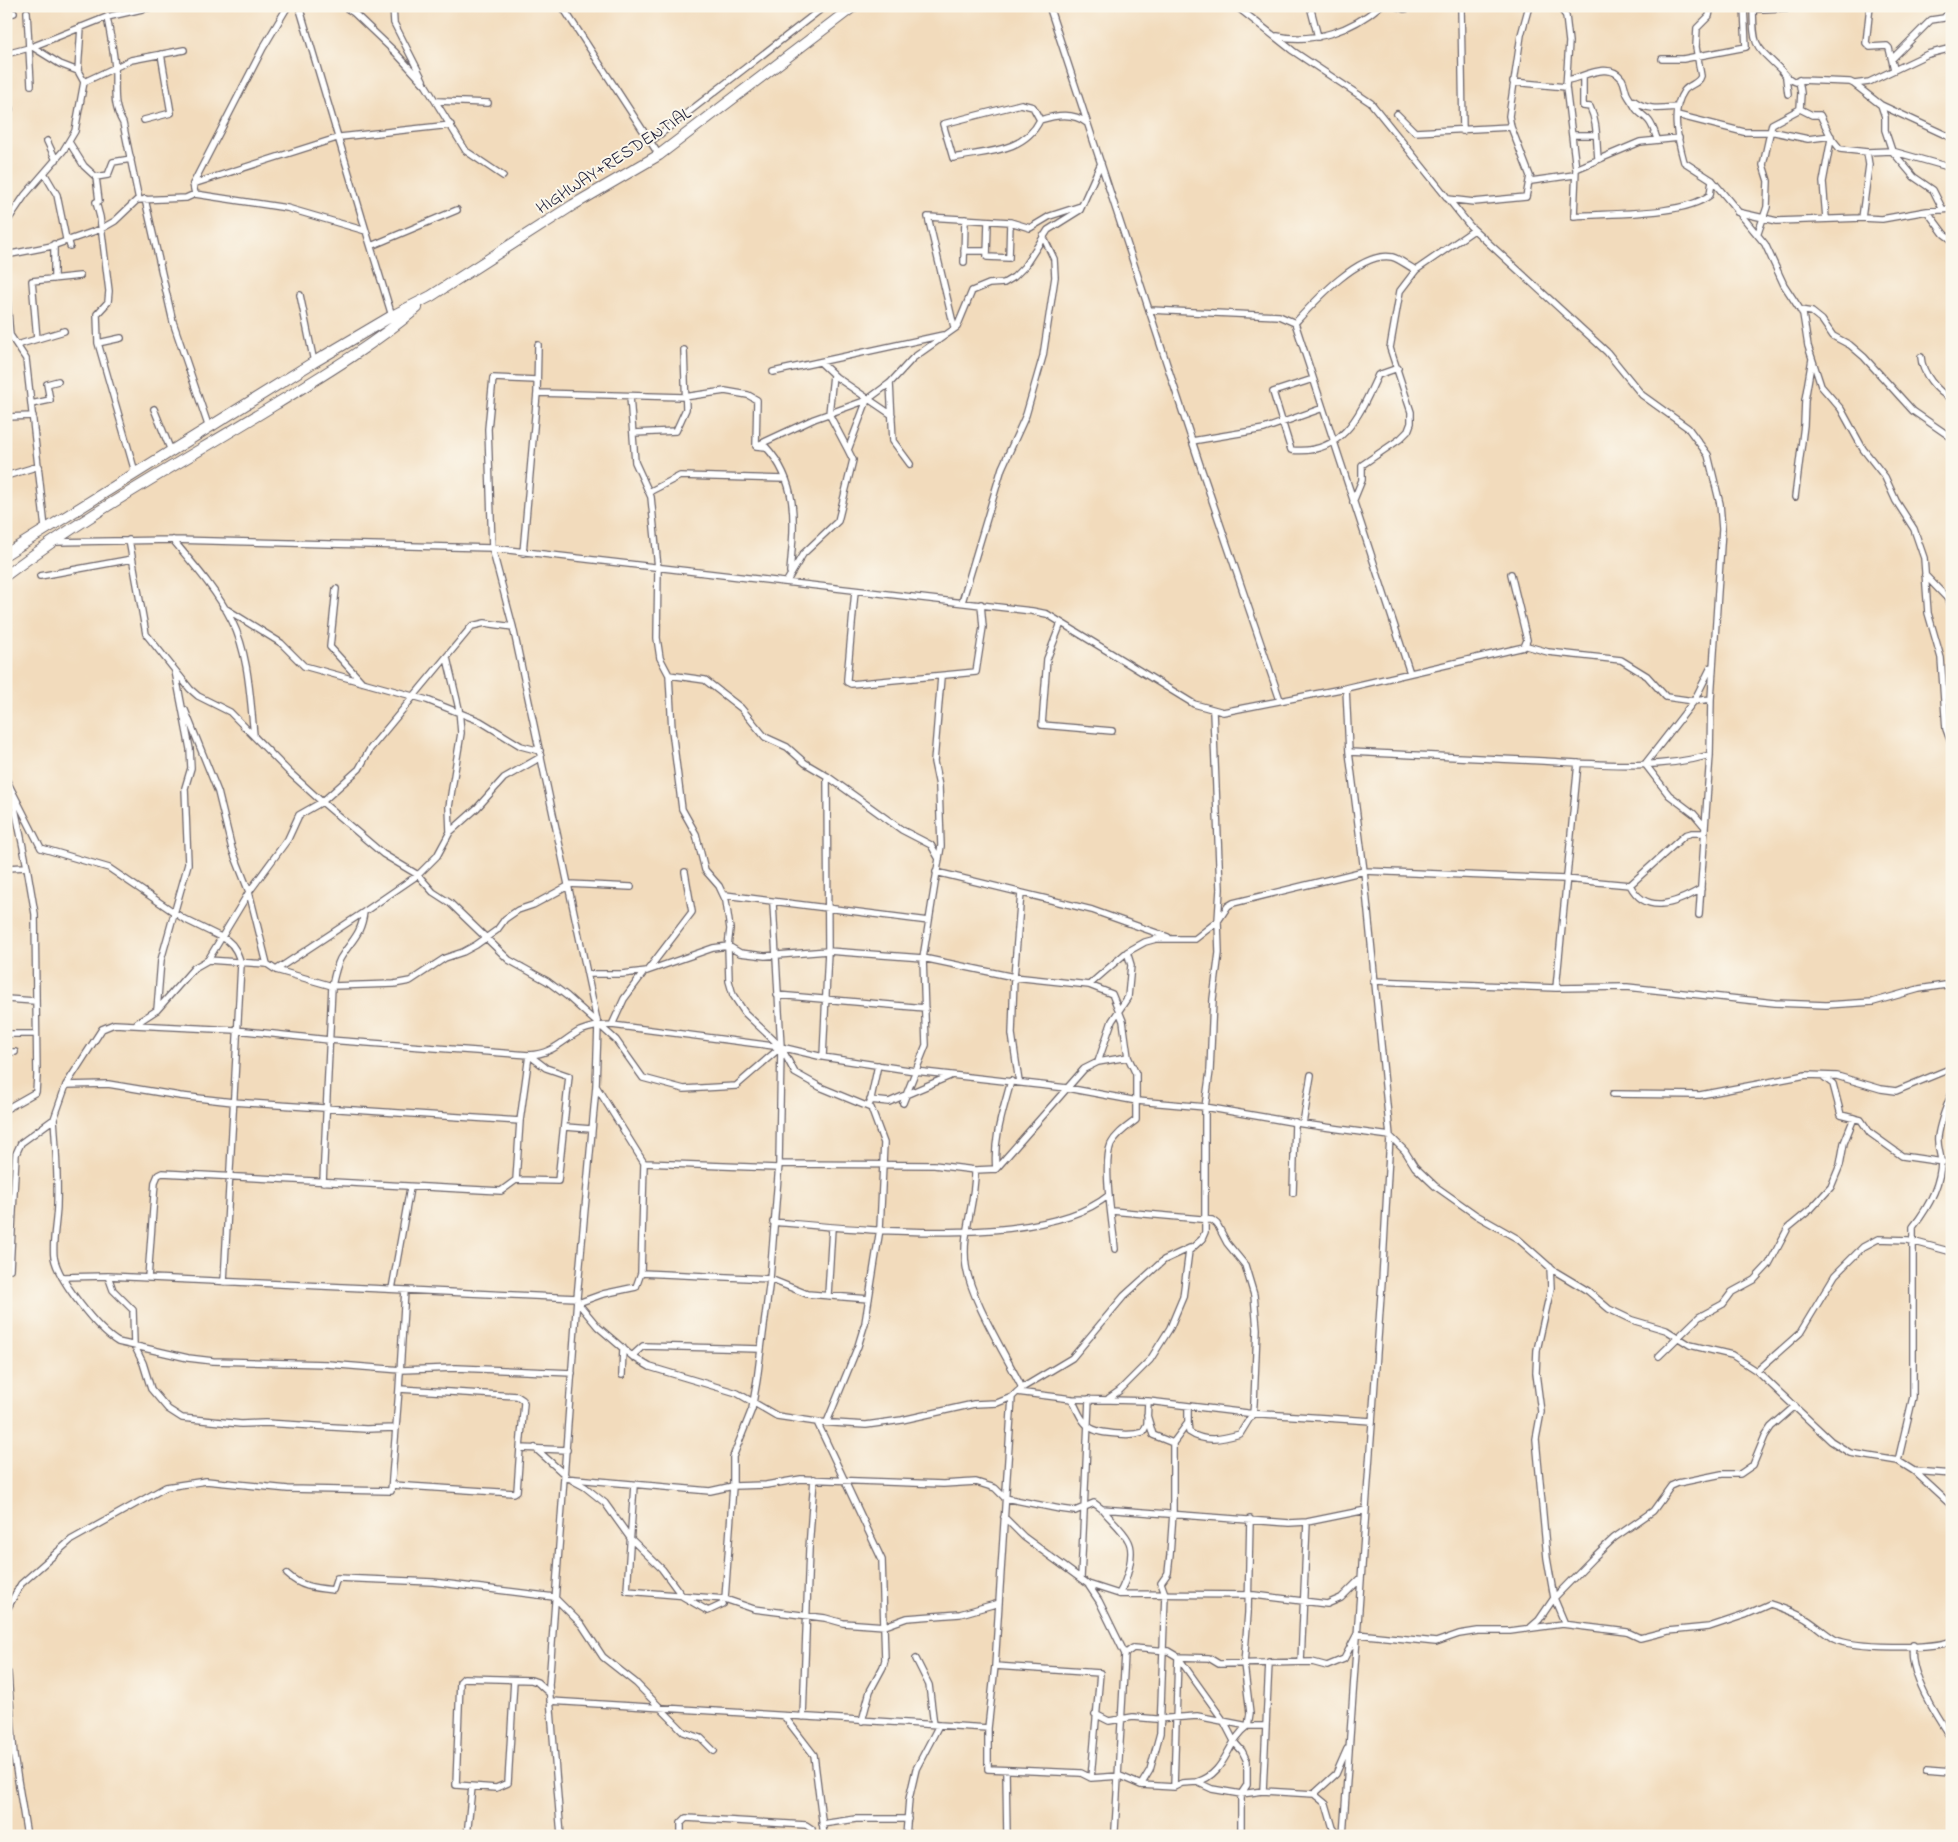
<svg xmlns="http://www.w3.org/2000/svg" width="1958" height="1842" font-family="'Indie Flower',sans-serif">
	<style>
		.lines { fill: none; stroke-linecap: round; stroke-linejoin: round }
		.street-casing { stroke: #6b6368; stroke-width: 8 }
		.highway-casing { stroke: #6b6368; stroke-width: 12 }
		.street { stroke: #fff; stroke-width: 5.5 }
		.highway { stroke: #fff; stroke-width: 10 }
		.labels { text-anchor: middle; stroke-width: 4; stroke-linejoin: round; paint-order: stroke }
		.street-label { font-size: 18px; fill: #22223b; stroke: #fbf7ec }
	</style>
	<rect width="100%" height="100%" fill="#fbf7ec"/>
	<filter id="ink" filterUnits="userSpaceOnUse"><feTurbulence type="fractalNoise" baseFrequency=".02" numOctaves="2"/><feDisplacementMap in="SourceGraphic" scale="10" xChannelSelector="R" yChannelSelector="G"/><feConvolveMatrix kernelMatrix="1 2 1 2 8 2 1 2 1" color-interpolation-filters="sRGB"/></filter>
	<filter id="wash" filterUnits="userSpaceOnUse"><feTurbulence type="fractalNoise" baseFrequency=".0096" numOctaves="4" result="noise"/><feDisplacementMap in="SourceGraphic" scale="20" xChannelSelector="R" yChannelSelector="G"/><feGaussianBlur stdDeviation="1.12" result="paint"/><feColorMatrix in="noise" values="0 0 0 0 0 0 0 0 0 0 0 0 0 0 0 0 0 1.4 0 .05"/><feComposite in="paint" operator="in"/></filter>
	<g filter="url(#wash)">
		<rect width="100%" height="100%" fill="#f2dbbc"/>
	</g>
	<g filter="url(#ink)">
		<g class="lines">
			<defs>
				<path id="street" d="M299 6 366 231
					M343 6 354 13 395 52 426 86 466 151 503 176
					M393 6 394 23 423 80
					M562 6 659 155
					M1049 6 1200 465 1280 700
					M1236 6 1293 51 1371 103 1470 226 1607 352 1642 395 1688 428 1708 455 1720 504 1722 529 1711 699 1710 755 1699 915
					M1310 6 1318 37
					M1396 6 1404 9 1417 6
					M1461 6 1463 131
					M1559 6 1566 16 1569 42 1566 87 1576 169 1574 216C1609 213 1683 216 1710 195L1712 180
					M1705 6 1710 11 1709 16 1697 28 1696 47 1701 76C1699 84 1689 84 1684 91 1670 111 1678 140 1684 162L1712 180 1765 244 1784 285 1803 314 1808 346 1821 386 1841 409 1863 449 1885 477 1896 501 1914 529 1924 558 1928 613 1941 658 1946 729 1952 745
					M1715 6 1763 9 1820 6
					M1870 6 1866 43 1870 47 1887 46 1889 48 1894 69
					M1753 8C1754 47 1753 43 1781 70 1786 76 1788 79 1796 82L1799 80 1801 93 1800 109 1812 115H1820L1832 139 1840 149 1867 152 1892 151 1952 168
					M27 12 31 85
					M6 14 14 13
					M107 17C110 34 114 52 115 69 116 90 112 104 123 123L139 200
					M1277 36C1314 44 1352 30 1380 6
					M31 46 60 64 78 71
					M6 54 29 48 107 17 155 6
					M1662 59H1683L1746 47 1744 8
					M1892 59 1931 20 1944 18 1952 8
					M1583 78V106L1590 107C1598 124 1596 140 1598 158
					M1786 78 1788 94
					M1568 80C1584 77 1609 61 1622 79 1625 84 1625 90 1627 94 1629 98 1633 103 1635 107 1638 113 1645 116 1649 121 1653 126 1655 133 1657 139
					M1799 80 1850 82 1854 84 1869 82 1928 54 1952 48
					M84 82 131 60 184 50
					M1513 82 1566 87
					M1854 84 1881 105 1952 138
					M437 101 488 103
					M1634 101C1647 111 1662 108 1677 107
					M1881 105 1885 117V130L1892 151 1914 177 1933 190 1943 210
					M6 109H10
					M1397 114 1415 132 1511 127
					M1677 115 1744 132H1775L1808 139 1831 136
					M144 120 171 113 161 54
					M1040 120C1024 153 985 151 953 158L943 124 1021 104 1033 107 1040 120C1056 115 1073 112 1087 123
					M1572 135H1595
					M47 141 56 160
					M69 142 84 166 96 177 99 201 96 202 100 217 109 291 108 302 97 314 98 343 135 472
					M650 142 825 6
					M1576 169 1640 142 1679 138
					M44 173 57 195 66 239
					M96 177 108 175 113 162 131 159
					M1531 181 1574 175
					M193 184 340 137 451 125
					M195 194 193 184 263 48 288 6
					M145 199 173 322 209 428
					M1448 199 1474 202 1526 197 1530 176 1511 127 1509 116 1521 35 1529 6
					M1927 211 1952 209
					M1737 212 1777 221 1862 218 1869 165 1867 152
					M1826 218 1823 182 1831 139
					M1862 218 1882 219 1927 211 1944 234 1952 240
					M988 221 987 257 1009 258 1010 222
					M6 223 25 195 63 151 75 131 84 82 78 71 81 27
					M1758 233 1767 207 1768 181 1763 165 1772 124 1800 109
					M68 239 70 246
					M54 244V279
					M371 246 457 210
					M964 251H987
					M6 255 52 246 101 229 115 221 137 200 186 198 195 194 287 208 366 231 392 316
					M964 262 965 219
					M6 288 10 335 26 359 45 528
					M300 295 314 362
					M1150 310 1279 316 1295 323 1410 673
					M1800 310 1812 312 1822 320 1833 336 1850 345 1864 357 1913 411 1952 438
					M1295 323C1315 301 1360 251 1392 257 1400 259 1409 267 1416 270L1474 230
					M954 327 928 217 1010 222 1030 228 1050 216 1081 206
					M37 339 32 281 80 276
					M98 343 121 338
					M17 345 64 331
					M1921 357C1922 373 1937 392 1952 399
					M820 362 836 377 892 415
					M773 372 943 335
					M833 375 829 414 848 450
					M1313 379 1273 392 1291 450C1343 456 1360 414 1378 375L1398 368
					M536 380 493 378 488 429 492 548 513 627 598 1025 596 1086 577 1298 549 1685 561 1836
					M890 383 893 441 910 464
					M537 393 684 397 725 391 748 395 757 400 756 446 766 447C800 484 794 525 790 572
					M630 396 635 462 651 497 658 568 657 638 660 658 669 675 672 730 682 809 696 834 705 870 719 886 726 901 730 929 728 946 729 981 733 995 745 1013 781 1047 795 1073 820 1087 871 1108 884 1143 880 1229 865 1323 858 1346 827 1422
					M31 404 50 400 47 384 58 381
					M154 409 171 451
					M6 417 33 416
					M634 433 676 431 686 409 684 350
					M1192 441 1264 429 1323 408
					M758 445 814 419 867 400
					M6 476 39 466
					M649 492 680 476 785 479
					M1795 497 1804 425 1805 400 1812 359
					M1353 502 1362 480V465L1400 439 1408 431 1411 423V412L1390 348 1400 291 1416 270
					M129 540 146 634 190 689 198 696 230 712 289 772 322 802 383 854 418 875 433 892 450 903 509 960 547 981 567 996 616 1040 643 1078 684 1089 736 1086 781 1047
					M173 540C194 565 217 591 232 621 249 655 250 698 254 735
					M55 542 173 540 492 548 1032 611 1047 614 1194 704 1223 712 1346 688 1524 647 1527 640 1511 574
					M523 553 537 393 538 345
					M1925 575 1947 598 1952 610
					M40 576 132 559
					M787 581 803 554 838 521 853 460 848 450 867 400 890 383 913 358 957 327 972 291 989 284 1004 283 1014 277 1024 267 1048 230 1080 210 1101 163
					M336 589 330 647 362 682
					M855 591 847 679V682L851 684 976 672 983 627 981 604
					M962 602 1002 468 1026 415 1043 356 1055 277 1054 259 1043 236
					M223 607 281 643 304 666 427 700 480 721 521 746 540 751
					M1061 623 1047 659 1042 725 1112 731
					M1527 646 1548 652 1621 660 1647 676 1666 697 1694 701 1711 699
					M669 675 705 680 741 708 765 737 787 747 805 763 827 776 902 830 931 845 939 859
					M185 710 218 792 232 849 249 892 267 964
					M1349 752C1414 755 1479 758 1543 761 1598 764 1658 770 1710 755
					M1645 764 1694 701 1711 667
					M1645 764 1669 795 1694 814 1705 827
					M6 779 41 848 109 868 184 919 227 940C235 946 238 954 241 964L224 1282
					M13 798 27 867
					M6 815 15 812
					M450 832 477 808 504 778 541 757
					M6 868 27 867 35 914 37 1076 36 1092 6 1109
					M936 872 1092 910 1168 937
					M568 884 631 887
					M1630 885C1646 916 1677 903 1701 889
					M725 895 929 921
					M773 903 781 1047 779 1164 770 1279 757 1380 752 1409 733 1457V1486L766 1485 801 1479 943 1484 976 1482 995 1488 1005 1498 1060 1509 1075 1511 1094 1503 1102 1509 1289 1523 1307 1522 1366 1510
					M364 912 418 875 437 856 450 832 449 807 461 733 459 709 447 658
					M208 960 249 892 288 839 299 815 322 802 359 769 370 749 472 626 485 623 513 627
					M276 970 364 912C361 936 351 940 340 959 336 967 334 977 332 986L323 1182
					M588 974H622L647 971 692 912 685 872
					M1373 981 1556 988 1627 987 1775 1003 1826 1005 1873 1002 1919 989 1952 984
					M1089 985 1127 952 1145 942 1156 939H1195L1218 921 1228 906 1233 903 1364 871 1565 879 1630 885 1685 835 1692 833H1704
					M1556 988 1578 763
					M777 995 925 1008
					M6 999 35 1001
					M157 1010 161 960 188 864 185 788 191 768 190 749 175 671
					M137 1023 157 1010 194 968 208 960 267 964 276 970 332 986 394 984 410 981 445 958 463 952 476 945 497 930 505 919 518 910 533 905 570 885
					M612 1025 624 999 644 972 713 948 728 946 740 953 765 956 828 951 923 958 1014 977 1089 985 1112 994 1123 1021 1128 1057 1136 1074V1120C1127 1127 1116 1134 1111 1144 1102 1165 1113 1225 1115 1249
					M6 1034H35
					M6 1052H15
					M823 1057 828 951 827 776
					M1098 1062 1112 1021 1128 997 1131 965 1127 952
					M1824 1077 1833 1084 1841 1115 1861 1120 1870 1133 1902 1156 1943 1162
					M1011 1081C1003 1111 993 1139 996 1169L975 1170C976 1202 961 1233 966 1266 971 1300 1006 1355 1022 1388L1017 1392
					M1019 1082 1012 1034 1014 977 1021 893
					M66 1085 102 1029 114 1024 236 1030 329 1040 529 1055C553 1054 561 1041 580 1031 590 1027 601 1025 612 1025L781 1047 823 1057 915 1071 1067 1088 1137 1101 1205 1107 1303 1124 1390 1136 1405 1151 1415 1167 1435 1186 1476 1215 1518 1239 1553 1270 1588 1291 1609 1309 1632 1320 1666 1330 1690 1345 1732 1355 1757 1371 1831 1441 1850 1453 1898 1461 1914 1471 1952 1506
					M596 1086 644 1163 641 1273 770 1279 807 1294 869 1299
					M1613 1094 1700 1095 1806 1075 1837 1076 1881 1089 1896 1091 1952 1068
					M870 1100 889 1102 950 1076
					M870 1103 878 1065
					M903 1103 926 1045 923 958 941 846 939 786 934 762 941 677
					M54 1119C56 1147 58 1176 57 1204 57 1221 52 1240 54 1257 58 1280 98 1330 118 1342L188 1358 213 1361 327 1364 401 1370 456 1368 572 1373
					M1303 1124 1311 1075
					M565 1127 591 1129
					M644 1163 778 1168
					M779 1164 934 1165 975 1170
					M996 1169 1084 1069 1098 1062 1128 1057
					M516 1180 558 1181 569 1076 546 1068 529 1055
					M1293 1193 1295 1122
					M1112 1211 1212 1220 1217 1224 1227 1243 1245 1265 1254 1295 1257 1329 1254 1403 1253 1413 1240 1434C1222 1439 1205 1443 1189 1432L1188 1423
					M773 1222C856 1229 1043 1250 1109 1195
					M1550 1267 1551 1288 1537 1350 1536 1373 1541 1412 1536 1439 1547 1558 1554 1598 1565 1624
					M10 1269 16 1154 21 1143 54 1119 66 1085 108 1084 180 1096 233 1102 520 1121
					M108 1276 113 1290 133 1310 134 1345 143 1363 151 1389 168 1409 182 1418 241 1424 265 1423 366 1429 395 1428
					M62 1277 108 1276 577 1298 578 1303 598 1327 633 1357 650 1367 737 1393 777 1416 817 1422 866 1425 902 1420 974 1404 997 1403 1012 1397
					M148 1278 155 1182 158 1175 162 1173 501 1191 516 1180 520 1121 529 1055
					M392 1289 410 1188
					M828 1295 832 1228
					M578 1303 603 1294 636 1287 641 1273
					M632 1356 643 1346 760 1349
					M1659 1356 1699 1317 1723 1304 1732 1292 1754 1280 1769 1264 1788 1228 1811 1209 1831 1187 1840 1165 1844 1143 1854 1118
					M1757 1371 1800 1333 1835 1275 1863 1247 1878 1239 1908 1240 1952 1252
					M622 1375 623 1348
					M1022 1388 1072 1358 1124 1296 1164 1260 1190 1248
					M399 1389 405 1290
					M1109 1398 1119 1391 1150 1360 1170 1328 1183 1297 1189 1251 1202 1239 1205 1232V1107L1210 1071 1213 999 1219 953 1218 921 1220 889 1213 711
					M1072 1399C1085 1428 1088 1432 1119 1434 1128 1435 1134 1435 1143 1432L1147 1424 1148 1401
					M817 1422 882 1560 885 1660 883 1667 870 1691 862 1721
					M1173 1443 1188 1423V1406
					M535 1448 565 1475
					M1898 1461 1913 1397V1227C1928 1208 1941 1185 1941 1160 1940 1152 1937 1145 1938 1137 1940 1122 1946 1107 1952 1093
					M1914 1471 1952 1474
					M564 1478 710 1491 733 1486 725 1599
					M572 1480 585 1487 605 1503 630 1538 662 1569 682 1596 708 1611 723 1604
					M392 1485 514 1493 517 1491 520 1448
					M634 1485 627 1591 725 1599 754 1609 825 1618 843 1623 885 1626 907 1618 960 1614 999 1603
					M1102 1509C1109 1518 1123 1530 1128 1540 1136 1553 1126 1582 1119 1594
					M1004 1517 1024 1537 1088 1584 1119 1594 1254 1595 1327 1604 1341 1598 1360 1579
					M287 1574C301 1587 314 1588 333 1590L337 1578 433 1582 554 1597 582 1625 603 1657 636 1683 684 1732 701 1738 714 1751
					M1081 1578 1089 1399
					M1089 1586 1099 1601 1125 1654 1115 1830
					M6 1611 21 1584 71 1540 166 1487 206 1481 288 1489 391 1491 399 1389 517 1396 523 1400 524 1403 520 1448 567 1450
					M1531 1627 1539 1620 1554 1598 1593 1558 1614 1538 1653 1511 1671 1486 1678 1483 1722 1474H1740L1753 1465 1765 1436 1771 1427 1795 1406
					M1913 1645C1908 1673 1936 1716 1952 1740
					M1125 1654 1133 1648 1168 1651 1178 1657 1209 1658 1219 1664 1312 1662 1327 1666 1344 1659 1357 1634 1436 1642 1459 1634 1478 1631H1510L1562 1624 1627 1632 1640 1638 1668 1631 1709 1627 1745 1615 1770 1604C1782 1608 1795 1612 1806 1619 1816 1625 1824 1633 1834 1639 1854 1649 1932 1649 1952 1641
					M1178 1657 1223 1720 1235 1743 1242 1751 1247 1761V1785L1241 1794V1836
					M916 1659 929 1685 934 1725
					M1301 1662 1307 1522
					M995 1666 1100 1673 1091 1778
					M8 1673 14 1756 27 1836
					M514 1680 508 1783 496 1788 456 1785 460 1682 464 1678 531 1680 537 1682 549 1693
					M550 1701 988 1728
					M1095 1714 1109 1721 1133 1717 1156 1719 1197 1716 1248 1726H1265
					M784 1716 814 1755 824 1836
					M803 1717 809 1549 814 1479
					M1347 1749 1336 1774 1314 1794 1263 1791 1241 1794 1212 1789 1197 1782 1182 1783 1174 1787 1141 1785 1120 1776 1091 1778 1081 1773 988 1769V1728L995 1666 1012 1397 1017 1392 1072 1399 1148 1401 1247 1413 1372 1421
					M1925 1770 1952 1772
					M1006 1771 1007 1836
					M1197 1782C1227 1773 1226 1742 1248 1726L1250 1713 1244 1664 1248 1613 1250 1519
					M1141 1785 1150 1770 1160 1733 1165 1594 1161 1583 1168 1573 1170 1555 1173 1513V1443L1153 1435 1147 1415
					M1174 1787 1178 1657
					M1263 1791 1269 1662
					M1314 1794 1326 1804 1333 1828 1339 1836
					M822 1824 856 1819H908
					M467 1836 472 1787
					M681 1836V1823L686 1818 806 1825 812 1829V1836
					M906 1836 909 1799 916 1769 939 1725
					M1343 1836 1382 1281 1390 1136 1364 871 1349 752 1346 688"/>
				<path id="highway" d="M6 554 314 362 392 316 431 296 573 205 659 155 854 6
					M6 575C91 511 185 460 276 404 325 374 373 345 417 308"/>
			</defs>
			<use href="#street" class="street-casing"/>
			<use href="#highway" class="highway-casing"/>
			<use href="#street" class="street"/>
			<use href="#highway" class="highway"/>
		</g>
	</g>
	<g class="labels">
		<g class="street-label">
			<text transform="translate(613 160) rotate(-33)" y="6">HIGHWAY+RESDENTIAL</text>
		</g>
	</g>
	<rect width="1958" height="1842" fill="none" stroke="#fbf7ec" stroke-width="25"/>
</svg>
